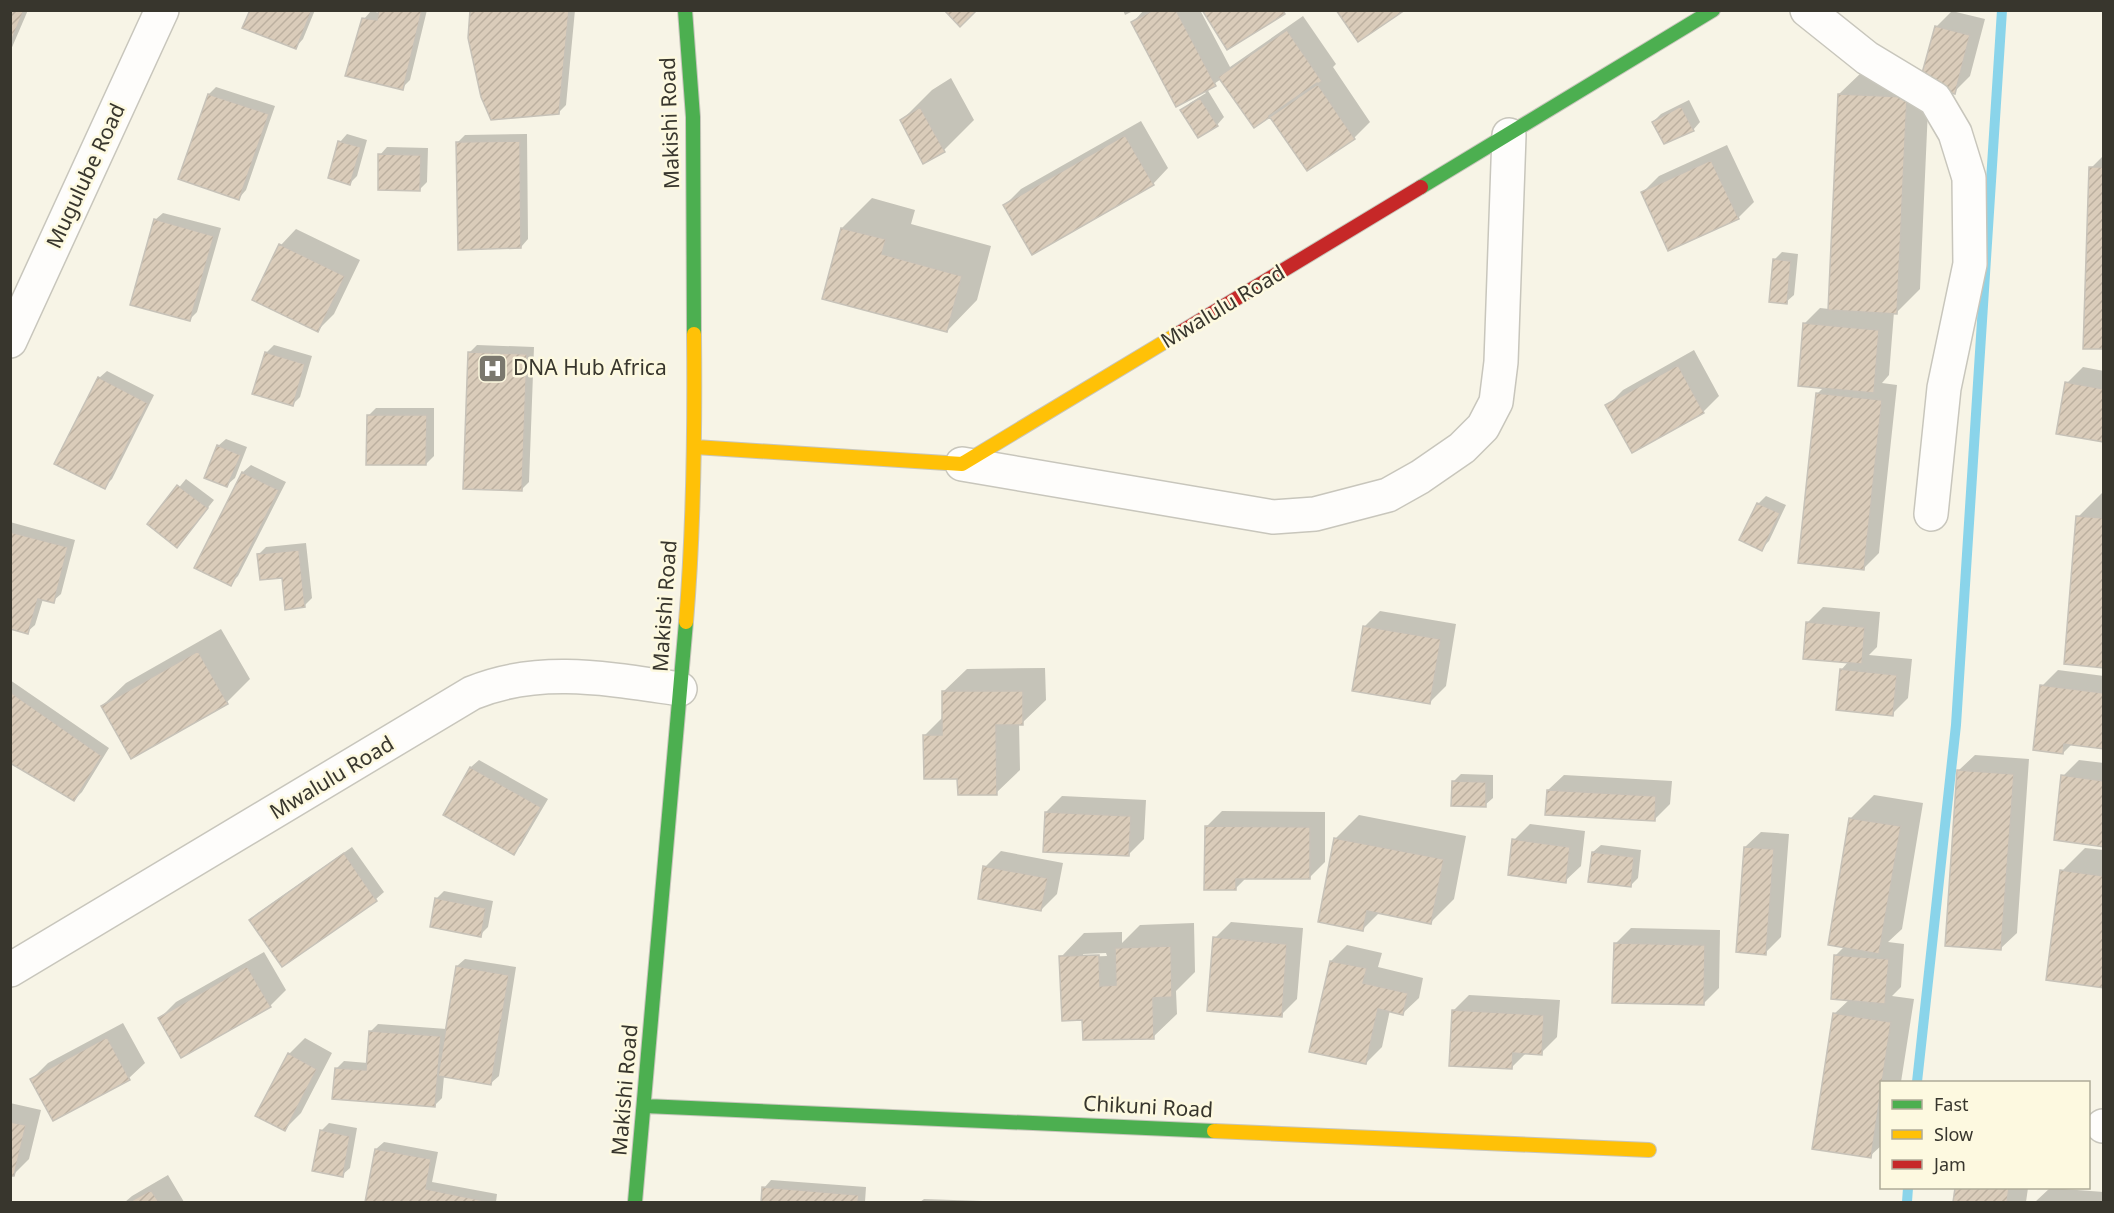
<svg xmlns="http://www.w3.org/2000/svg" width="2114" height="1213" font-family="'Noto Sans',sans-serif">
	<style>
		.shadow { fill: #0003; fill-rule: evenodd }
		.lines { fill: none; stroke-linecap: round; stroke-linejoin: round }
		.stream { stroke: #8ad4ea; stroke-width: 10 }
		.building { fill: url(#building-hatch); stroke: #c7c2b8; stroke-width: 1.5 }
		.street-casing { stroke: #c8c6bc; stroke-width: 36 }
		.fast-casing { stroke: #c8c6bc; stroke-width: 16 }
		.slow-casing { stroke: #c8c6bc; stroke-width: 16 }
		.jam-casing { stroke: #c8c6bc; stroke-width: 16 }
		.street { stroke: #fefdfb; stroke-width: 33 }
		.fast { stroke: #4caf50; stroke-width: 14 }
		.slow { stroke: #ffc107; stroke-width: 14 }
		.jam { stroke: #c62828; stroke-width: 14 }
		.labels { text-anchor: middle; stroke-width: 5; stroke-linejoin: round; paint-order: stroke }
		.street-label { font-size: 21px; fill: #38362d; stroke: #fdf9e0 }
		.poi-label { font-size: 21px; fill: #38362d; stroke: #fdf9e0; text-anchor: start }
	</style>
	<defs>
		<pattern id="building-hatch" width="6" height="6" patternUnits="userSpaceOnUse" patternTransform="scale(1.5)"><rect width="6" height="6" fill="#daccba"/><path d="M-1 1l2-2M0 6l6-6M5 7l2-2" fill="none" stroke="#bcb0a0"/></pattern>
	</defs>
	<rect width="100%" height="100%" fill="#f7f4e6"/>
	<path class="shadow" d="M10 10H28L10 52Z
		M252 10H315L303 39 296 47Z
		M381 10H427L410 80 402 88 364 19 371 11 380 13Z
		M471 10H575L566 105 559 112Z
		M1123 10H1135L1125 15Z
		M1144 10H1200L1230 67 1303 16 1336 64 1333 67 1370 122 1354 138 1270 114 1221 79 1207 89 1224 117 1217 125 1182 110 1190 103 1206 93 1133 22Z
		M1952 11 1985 19 1970 76 1954 92 1929 86 1920 289 1896 313 1894 312 1889 375 1882 383 1897 385 1879 553 1863 569 1818 393 1824 387 1804 324 1820 308 1829 309 1839 94 1863 71 1924 74 1936 27Z
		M951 78 974 120 944 150 924 162 902 120 932 90Z
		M216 87 275 106 246 190 239 198 209 94Z
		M1689 100 1700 122 1693 130 1653 122 1661 114Z
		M1141 121 1168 168 1153 184 1005 205 1021 189Z
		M347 134 367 140 357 176 350 183 340 142Z
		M527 134 528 239 521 247 457 143 465 135Z
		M1727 145 1754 202 1738 218 1643 192 1659 176Z
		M387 147 428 148 427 182 420 189 380 155Z
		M2104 155V348L2091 168Z
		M872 198 915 210 911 224 991 246 977 300 947 331 842 228Z
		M163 213 221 228 197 312 190 319 155 220Z
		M296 229 360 260 334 314 318 330 281 245Z
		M1782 252 1798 254 1794 295 1786 302 1774 260Z
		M274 345 312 356 300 397 292 405 266 353Z
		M477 345 534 347 529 482 521 490 470 352Z
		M1694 350 1719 396 1703 412 1607 406 1623 390Z
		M2083 367 2104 371V441L2067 383Z
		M107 371 154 395 112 479 104 487 99 378Z
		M376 408H434V456L426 464 368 416Z
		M226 439 247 447 235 478 227 485 218 446Z
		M251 465 286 482 238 576 230 584 196 567 243 472Z
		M186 479 214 500 177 546 149 524Z
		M2104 491V666L2078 517Z
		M1766 496 1786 505 1769 541 1761 549 1758 504Z
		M10 522 75 540 61 594 53 601 43 599 35 625 27 632 10 628Z
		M306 543 312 598 304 606 283 576 258 555 266 547Z
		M1823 607 1880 612 1877 647 1869 655 1912 659 1908 698 1892 714 1841 670 1849 661 1807 623Z
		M1380 611 1456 624 1446 686 1430 702 1364 627Z
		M221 629 250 679 227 702 102 706 126 683Z
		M1045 668 1046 700 1022 723H1019L1020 770 996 793 959 777 925 735 943 717V692L967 669Z
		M2058 670 2104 676V748L2072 744 2063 753 2042 686Z
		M10 680 109 748 82 792 74 800 10 761Z
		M1975 755 2029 759 2017 933 2001 948 1959 770Z
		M479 760 548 799 521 845 514 853 445 814 471 767Z
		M2079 760 2104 763V845L2063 776Z
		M1461 774 1493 775V798L1485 805 1453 782Z
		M1564 775 1672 781 1670 804 1654 820 1548 790Z
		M1874 795 1923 803 1902 929 1888 942 1904 944 1901 987 1892 996 1914 999 1901 1082H1882V1145L1870 1156 1834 1014 1849 1000 1836 955 1844 947 1851 818Z
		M1062 796 1146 800 1144 839 1128 855 1046 812Z
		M1222 811 1325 812V862L1309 878 1247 877 1235 889 1207 826Z
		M1359 815 1466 836 1454 899 1431 922 1380 912 1362 930 1335 839Z
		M1530 824 1585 831 1581 866 1565 881 1514 840Z
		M1761 832 1789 834 1781 937 1765 953 1745 847Z
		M1601 845 1641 850 1638 878 1631 885 1593 852Z
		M352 847 384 892 376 899 283 965 251 921 258 913Z
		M2085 848 2104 850V986L2062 871Z
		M1001 851 1063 863 1057 894 1041 910 985 867Z
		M444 891 493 901 488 927 480 935 436 899Z
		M1231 922 1303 928 1297 999 1281 1015 1215 938Z
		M1194 923 1195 972 1176 991 1177 1014 1153 1037 1083 1019 1061 957 1084 933 1122 932V943L1140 925ZM1106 953 1107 956 1083 957V954Z
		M1631 928 1720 930 1719 988 1703 1004 1615 944Z
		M1347 945 1382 953 1378 967 1423 978 1419 998 1403 1013 1390 1010 1382 1047 1366 1063 1331 961Z
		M264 952 286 990 270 1006 160 1018 176 1002Z
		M465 959 516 967 499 1076 491 1083 444 1076 442 1098 435 1105 336 1069 344 1061 368 1063 371 1031 378 1024 447 1029 457 966Z
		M1469 995 1560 1000 1557 1037 1541 1053 1527 1052 1512 1067 1453 1011Z
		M123 1023 145 1063 129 1078 53 1119 32 1079 48 1063Z
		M305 1038 332 1053 301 1113 285 1129 289 1054Z
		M10 1103 41 1110 29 1159 13 1175 10 1174Z
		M329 1123 357 1128 350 1168 342 1175 321 1131Z
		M384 1142 438 1152 432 1182 497 1194 496 1202H366L376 1149Z
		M168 1175 184 1202H125L132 1196Z
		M771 1180 866 1187 865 1202H762L764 1188Z
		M1957 1188H2028L2026 1202H1955Z
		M2050 1188 2104 1192V1202H2035Z
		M924 1199 1012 1202H920Z"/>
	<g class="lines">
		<path class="stream" d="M1917 1082 1956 725 2002 10
			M1907 1202 1908 1188"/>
	</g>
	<path class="building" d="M10 10H24L10 44Z
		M250 10H312L296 49 242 28Z
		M379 10H422L403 90 345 76 362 18 377 20Z
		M470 10H569L559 114 491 120 481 97 468 38Z
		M944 10H977L960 27Z
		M1153 10H1176L1216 86 1176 107 1131 22Z
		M1202 10H1283L1285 14 1227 50Z
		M1336 10H1405L1358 42Z
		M1935 26 1970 35 1955 94 1919 84Z
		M1287 30 1322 81 1254 128 1218 77Z
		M1317 83 1355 139 1307 171 1269 116Z
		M208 94 269 114 239 200 178 179Z
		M1838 94 1907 97 1897 314 1828 310Z
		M1200 98 1218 126 1198 138 1180 110Z
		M1681 106 1694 131 1664 144 1652 122Z
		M920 107 945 152 923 164 900 120Z
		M1125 135 1154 185 1032 255 1003 205Z
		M338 141 361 147 350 185 328 178Z
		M520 141 521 248 458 250 456 142Z
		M378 154 421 155 420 191 378 190Z
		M1711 160 1739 219 1668 251 1641 192Z
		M2089 167H2104V349H2083Z
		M154 219 214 236 190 321 130 305Z
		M841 228 886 239 882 254 962 276 947 332 822 299Z
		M841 228 886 239 882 254 962 276 947 332 822 299Z
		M279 244 345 276 318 332 252 300Z
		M1773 259 1791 261 1787 304 1769 302Z
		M1803 323 1879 330 1874 393 1798 386Z
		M265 352 305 364 293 406 252 394Z
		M468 352 527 354 522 491 463 489Z
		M1678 365 1704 413 1632 453 1605 405Z
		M98 377 148 403 105 489 54 464Z
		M2065 382 2104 389V442L2056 434Z
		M1816 393 1882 400 1864 570 1798 563Z
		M367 415H427L426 465H366Z
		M217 445 241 455 227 487 204 478Z
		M242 472 279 490 231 586 194 568Z
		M177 485 208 508 177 548 147 524Z
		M1757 503 1780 513 1762 551 1739 540Z
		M2076 516 2104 518V668L2064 664Z
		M10 532 68 547 54 603 38 599 28 634 10 629Z
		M299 550 305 607 285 610 282 578 260 580 257 554Z
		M1806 622 1865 627 1862 664 1803 659Z
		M1363 626 1441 639 1430 704 1352 691Z
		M198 651 228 704 131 759 101 706Z
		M1840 669 1897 675 1893 716 1836 710Z
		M2040 685 2104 693V749L2064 744 2063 754 2033 750Z
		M942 691H1023V725H996L997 795H958L957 779H924L923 735H942Z
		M10 692 102 756 74 801 10 763Z
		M470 767 541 807 514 855 443 815Z
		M1957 770 2014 774 2001 950 1945 946Z
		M2061 775 2104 781V847L2054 840Z
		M1452 781 1486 782V807L1451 806Z
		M1547 790 1656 796 1655 821 1545 815Z
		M1045 812 1131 816 1129 856 1043 852Z
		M1849 818 1901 826 1879 954 1828 945Z
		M1205 826 1310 827V879H1236V890H1204Z
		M1334 838 1444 859 1431 924 1367 911 1363 931 1318 922Z
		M1512 839 1570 847 1566 883 1508 875Z
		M1744 847 1774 849 1766 955 1736 952Z
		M1592 852 1634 857 1631 887 1588 882Z
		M344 853 377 901 282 967 249 920Z
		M983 866 1048 878 1041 911 978 899Z
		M2060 870 2104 876V988L2046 980Z
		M435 898 486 908 481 937 430 927Z
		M1213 937 1287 944 1282 1017 1207 1011Z
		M1614 943 1705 945 1704 1005 1612 1003Z
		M1171 946 1172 997 1153 998 1154 1039 1083 1040 1082 1020 1062 1021 1059 956 1099 955 1100 986 1116 985 1115 948Z
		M1834 955 1889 959 1885 1004 1831 999Z
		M1330 961 1367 968 1363 983 1408 993 1403 1015 1378 1009 1366 1064 1309 1052Z
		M247 966 271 1007 181 1058 158 1018Z
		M456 966 509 975 491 1085 438 1076Z
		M1452 1010 1544 1015 1542 1055 1513 1053 1512 1069 1449 1066Z
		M1833 1013 1891 1022 1871 1158 1812 1149Z
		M369 1031 441 1036 435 1107 332 1099 335 1068 366 1070Z
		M107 1037 130 1080 53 1121 30 1079Z
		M288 1053 317 1069 285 1131 255 1116Z
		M10 1122 26 1125 14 1176H10Z
		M320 1130 350 1136 343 1177 312 1171Z
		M375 1149 431 1159 426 1189 490 1202H365Z
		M762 1187 859 1195 858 1202H761Z
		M1955 1188H2009L2007 1202H1953Z
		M151 1190 159 1202H129Z"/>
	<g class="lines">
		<defs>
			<path id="street" d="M1807 10 1867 58 1935 99 1955 133 1969 178 1970 264 1944 388 1931 514
				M10 341 162 10
				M962 464 1273 517 1315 514 1388 495 1420 477 1462 448 1483 427 1496 402 1501 362 1509 135
				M10 970 472 693C540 665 610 679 680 689
				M2103 1126H2104"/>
			<path id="fast" d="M685 10 693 117 694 334
				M1421 187 1713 10
				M645 1106 1214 1131
				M635 1202 686 622"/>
			<path id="slow" d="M695 447 962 464 1176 335
				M686 622C694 526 695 430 694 334
				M1214 1131 1649 1150"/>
			<path id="jam" d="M1176 335 1421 187"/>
		</defs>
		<use href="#street" class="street-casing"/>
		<use href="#fast" class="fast-casing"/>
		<use href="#slow" class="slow-casing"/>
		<use href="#jam" class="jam-casing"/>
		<use href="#street" class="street"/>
		<use href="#fast" class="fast"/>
		<use href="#slow" class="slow"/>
		<use href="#jam" class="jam"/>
	</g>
	<defs>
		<symbol id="hospital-square" viewBox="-11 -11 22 22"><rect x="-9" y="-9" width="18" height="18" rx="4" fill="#7b786e" stroke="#fdf9e0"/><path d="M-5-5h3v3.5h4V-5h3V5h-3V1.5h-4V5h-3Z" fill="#fff"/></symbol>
	</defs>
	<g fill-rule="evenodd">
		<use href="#hospital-square" x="476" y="352" width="33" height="33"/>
	</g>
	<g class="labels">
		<g class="street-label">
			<text transform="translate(670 123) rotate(-92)" y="7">Makishi Road</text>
			<text transform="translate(86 176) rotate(-65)" y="7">Mugulube Road</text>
			<text transform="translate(1223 307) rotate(-31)" y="7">Mwalulu Road</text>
			<text transform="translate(665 606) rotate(-86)" y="7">Makishi Road</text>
			<text transform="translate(332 778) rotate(-31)" y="7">Mwalulu Road</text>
			<text transform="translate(625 1090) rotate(-85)" y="7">Makishi Road</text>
			<text transform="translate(1148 1107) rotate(3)" y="7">Chikuni Road</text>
		</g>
		<g class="poi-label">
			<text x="513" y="375">DNA Hub Africa</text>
		</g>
	</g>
	<rect width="2114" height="1213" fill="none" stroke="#38362d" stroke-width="24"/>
	<rect x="1880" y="1081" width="210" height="108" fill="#fdf9e0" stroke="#aeab98" stroke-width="1.5"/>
	<rect x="1892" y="1100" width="30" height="9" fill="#4caf50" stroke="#aeab98" stroke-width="1.5"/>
	<text x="1934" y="1111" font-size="18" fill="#38362d">Fast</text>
	<rect x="1892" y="1130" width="30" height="9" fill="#ffc107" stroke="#aeab98" stroke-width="1.5"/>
	<text x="1934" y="1141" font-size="18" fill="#38362d">Slow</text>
	<rect x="1892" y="1160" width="30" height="9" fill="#c62828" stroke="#aeab98" stroke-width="1.5"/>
	<text x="1934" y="1171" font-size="18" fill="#38362d">Jam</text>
</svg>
